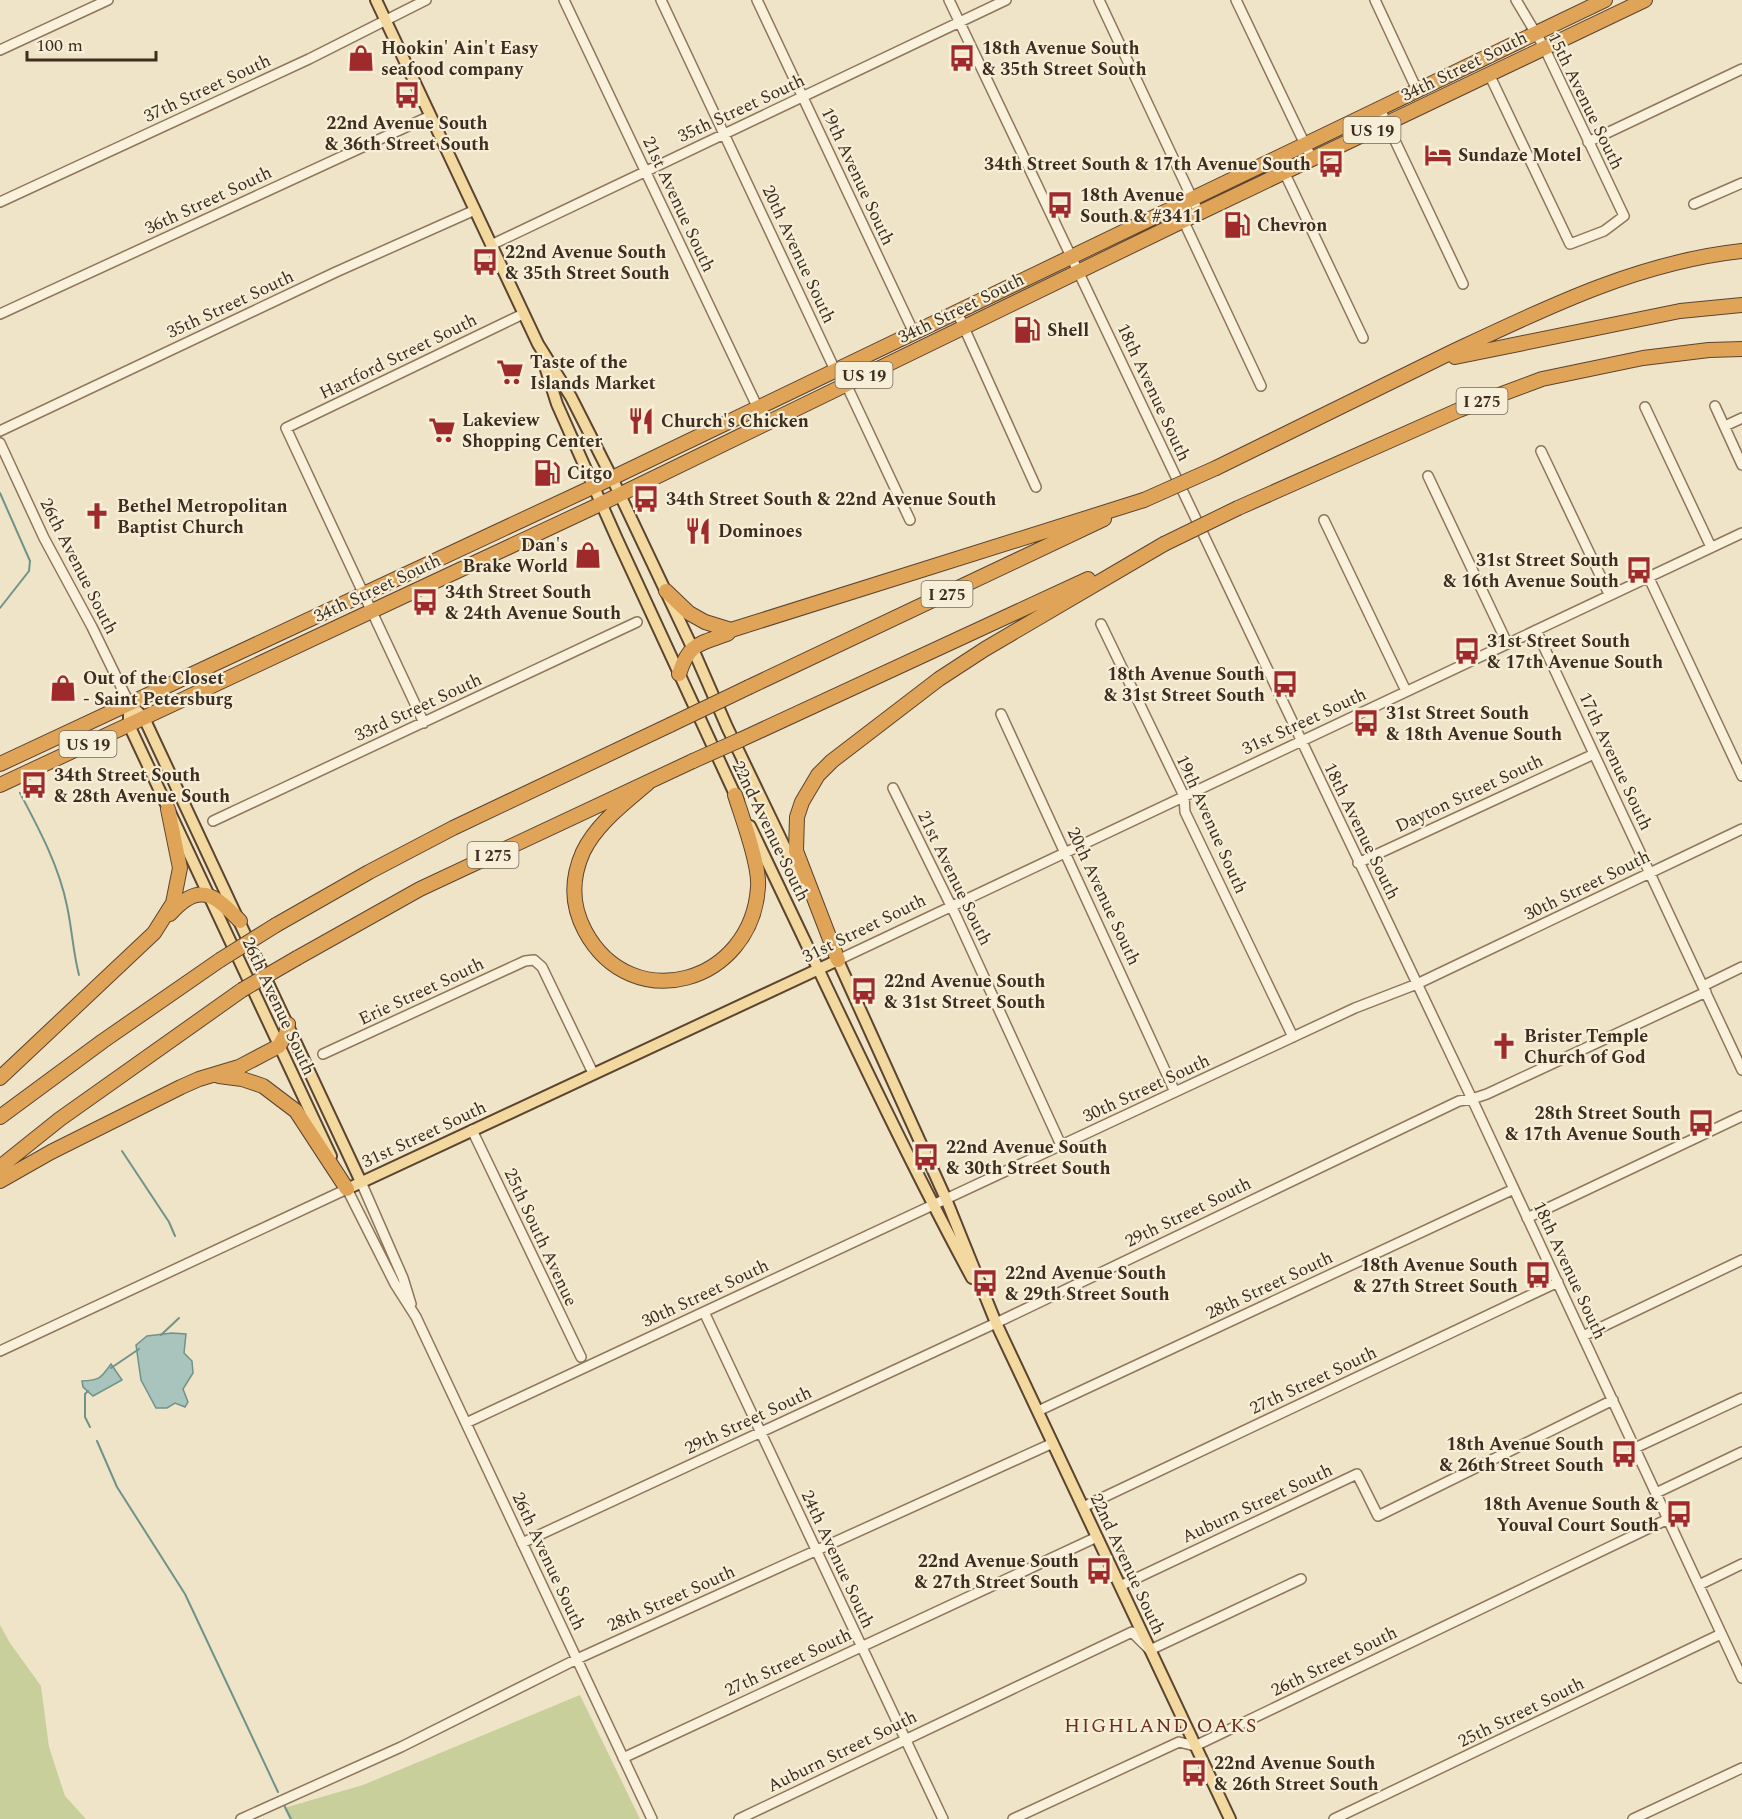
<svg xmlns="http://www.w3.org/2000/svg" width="1742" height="1819" font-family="Spectral,serif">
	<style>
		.green { fill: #c9cf9b }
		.water { fill: #a9c4bc; stroke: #6f938a; stroke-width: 1.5 }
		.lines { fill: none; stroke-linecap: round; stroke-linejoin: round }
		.stream { stroke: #6f938a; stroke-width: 2 }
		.minor-casing { stroke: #8d765c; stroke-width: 12 }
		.major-casing { stroke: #5b4430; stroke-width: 14 }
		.highway-casing { stroke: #5b4430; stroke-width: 16 }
		.minor { stroke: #faf1dc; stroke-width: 9 }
		.major { stroke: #f3d9a0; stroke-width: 10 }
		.highway { stroke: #e0a458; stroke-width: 14 }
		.highway-bridge-casing { stroke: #5b4430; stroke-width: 16; stroke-linecap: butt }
		.highway-bridge { stroke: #e0a458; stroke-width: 14 }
		.labels { text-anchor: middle; stroke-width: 4.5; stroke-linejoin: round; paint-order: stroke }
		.shield { fill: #f7eed8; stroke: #756857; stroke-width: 1.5 }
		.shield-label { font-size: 16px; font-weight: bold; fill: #3d2e20 }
		.poi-label { font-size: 18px; font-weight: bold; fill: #3d2e20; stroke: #f7eed8; text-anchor: start }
		.street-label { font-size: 18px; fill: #3d2e20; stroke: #f7eed8 }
		.neighbourhood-label { font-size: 20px; letter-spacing: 1.5px; fill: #6b2e1e; stroke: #f7eed8 }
	</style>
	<rect width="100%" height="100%" fill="#f0e4c8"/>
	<path class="green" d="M0 1625 10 1643 41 1686 49 1747 65 1796 86 1819H0Z
		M580 1695 640 1819H289L284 1808 363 1785Z"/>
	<path class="water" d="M172 1333 186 1334 184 1353 192 1361 193 1373 183 1389 188 1402 185 1407 175 1403 167 1408H156L141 1380 136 1345 147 1336Z
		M111 1364 122 1380 93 1396 83 1387 82 1381C100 1380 101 1378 111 1364Z"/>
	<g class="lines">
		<path class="stream" d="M0 493 30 561 29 571 0 608
			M20 793C39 829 59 866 67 906 72 929 73 952 79 975
			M122 1151 169 1222 175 1236
			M161 1335 179 1318
			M111 1368 139 1349
			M88 1391 85 1394V1417L90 1427
			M97 1441 117 1487 185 1594 278 1792
			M284 1805 291 1819"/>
		<defs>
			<path id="minor" d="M564 0 765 423
				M661 0 835 370 846 384 910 520
				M757 0 914 333
				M949 0 1472 1099 1742 1678
				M1099 0 1199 213
				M1236 0 1312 159
				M1375 0 1417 90
				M0 50 108 0
				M1489 74 1570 244 1604 231 1624 216 1544 47 1516 0
				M1379 107 1463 284
				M1588 142 1742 69
				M1277 157 1363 338
				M0 202 309 59 426 0
				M1694 204 1742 183
				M1176 205 1261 386
				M491 245 1006 0
				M957 312 1036 487
				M0 314 430 116
				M1715 406 1742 465
				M1645 407 1711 547
				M1725 426 1742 418
				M0 431 336 272 475 210
				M0 443 44 538 92 627 129 703
				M1541 451 1609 594
				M1428 476 1507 643
				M1324 520 1406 691
				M1648 576 1742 776
				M1101 624 1184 796 1185 812 1293 1037
				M1536 630 1742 1070
				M1001 714 1175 1092
				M424 723 286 428 523 314
				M893 788 956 916 1061 1145
				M213 821 637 622
				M1358 863 1594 754
				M838 960 1742 533
				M1703 986 1742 967
				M323 1054 525 961 534 960 542 967 593 1073
				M472 1130 581 1357
				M361 1182 403 1278 411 1304
				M1527 1218 1742 1116
				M704 1312 943 1819
				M1583 1336 1742 1260
				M0 1351 347 1189 395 1284 416 1317 652 1819
				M1038 1411 1514 1189
				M466 1423 1355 1008 1417 984 1742 829
				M1635 1448 1742 1398
				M1656 1493 1742 1452
				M1083 1507 1558 1282
				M522 1543 996 1323 1459 1101 1472 1099 1487 1094 1706 992
				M1699 1585 1742 1564
				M1120 1586 1357 1474 1378 1516 1613 1400
				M623 1758 1097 1537
				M241 1819 401 1747 577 1659 1053 1443
				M739 1819 1132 1632 1150 1650 1301 1579
				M1013 1819 1179 1742 1195 1746 1668 1519
				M1334 1819 1721 1634
				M1633 1819 1742 1768"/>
			<path id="major" d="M376 0 538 344 571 397 612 478 692 647 727 727 802 883
				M543 360 557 404 617 539 738 801
				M129 703V725L331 1156
				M129 703 144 718 361 1182
				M750 826C823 977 892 1130 972 1278
				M835 954 946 1199 996 1323 1230 1819
				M344 1184 347 1189 838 960"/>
			<path id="highway" d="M1455 357 1680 311 1742 305
				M1216 468C1294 430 1372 391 1450 353 1543 309 1638 262 1742 251
				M1238 508 1459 410 1542 379 1643 358 1709 350 1742 349
				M666 591 689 613 705 622 731 630
				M679 674C689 643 699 644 727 634L731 630 1144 500
				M749 687 1104 519
				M740 740 1088 579
				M0 764 612 478 1605 0
				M648 783C625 803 597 823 583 852 571 879 571 905 585 931 632 1018 752 983 758 887 760 866 742 817 735 795
				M0 785 592 508 1199 213 1645 0
				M170 914C199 881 214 894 240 921
				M276 925 369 872 453 828 670 725
				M297 958 420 889 693 761
				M838 960 796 851 797 817 802 802 818 775 832 761 939 679 985 649 1164 544
				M219 1076 242 1079 263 1086 296 1111 347 1189
				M0 1078 154 933 173 903 180 868 168 809
				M0 1117 103 1041 220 960
				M0 1167 60 1119 242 990
				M0 1181 51 1152 181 1087 199 1079 239 1067 279 1046 286 1034 288 1024"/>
		</defs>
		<use href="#minor" class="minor-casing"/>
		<use href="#major" class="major-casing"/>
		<use href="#highway" class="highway-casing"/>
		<use href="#minor" class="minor"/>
		<use href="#major" class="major"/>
		<use href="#highway" class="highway"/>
		<defs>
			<path id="highway-bridge" d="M1144 500 1216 468
				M1164 544 1238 508
				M670 725 749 687
				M693 761 740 740
				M220 960 276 925
				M242 990 297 958"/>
		</defs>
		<use href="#highway-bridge" class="highway-bridge-casing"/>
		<use href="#highway-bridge" class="highway-bridge"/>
	</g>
	<defs>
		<symbol id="shop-bare" viewBox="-9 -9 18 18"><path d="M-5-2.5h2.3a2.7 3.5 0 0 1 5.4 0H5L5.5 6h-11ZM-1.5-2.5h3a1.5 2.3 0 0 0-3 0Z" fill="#9e2a2b" stroke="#f7eed8" stroke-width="2.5" paint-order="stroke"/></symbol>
		<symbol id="bus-bare" viewBox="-9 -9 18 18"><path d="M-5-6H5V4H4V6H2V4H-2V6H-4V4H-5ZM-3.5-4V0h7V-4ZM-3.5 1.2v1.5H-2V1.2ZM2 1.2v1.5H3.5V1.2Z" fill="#9e2a2b" stroke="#f7eed8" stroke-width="2.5" paint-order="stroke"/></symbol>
		<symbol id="hotel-bare" viewBox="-9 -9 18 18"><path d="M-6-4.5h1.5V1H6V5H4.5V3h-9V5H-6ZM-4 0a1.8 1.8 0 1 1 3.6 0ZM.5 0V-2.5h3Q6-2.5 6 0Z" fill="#9e2a2b" stroke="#f7eed8" stroke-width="2.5" paint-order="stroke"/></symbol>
		<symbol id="fuel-bare" viewBox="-9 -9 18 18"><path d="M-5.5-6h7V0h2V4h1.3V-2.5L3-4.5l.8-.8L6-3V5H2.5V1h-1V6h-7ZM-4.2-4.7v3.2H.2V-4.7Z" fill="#9e2a2b" stroke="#f7eed8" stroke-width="2.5" paint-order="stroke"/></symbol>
		<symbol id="supermarket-bare" viewBox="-9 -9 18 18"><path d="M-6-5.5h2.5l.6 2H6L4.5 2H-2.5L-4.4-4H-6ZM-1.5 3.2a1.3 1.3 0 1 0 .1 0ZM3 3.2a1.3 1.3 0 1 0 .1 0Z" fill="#9e2a2b" stroke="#f7eed8" stroke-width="2.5" paint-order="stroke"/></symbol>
		<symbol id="restaurant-bare" viewBox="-9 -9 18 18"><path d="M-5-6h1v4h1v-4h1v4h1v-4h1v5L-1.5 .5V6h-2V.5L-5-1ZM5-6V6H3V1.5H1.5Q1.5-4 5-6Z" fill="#9e2a2b" stroke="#f7eed8" stroke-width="2.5" paint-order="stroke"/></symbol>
		<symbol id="church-bare" viewBox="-9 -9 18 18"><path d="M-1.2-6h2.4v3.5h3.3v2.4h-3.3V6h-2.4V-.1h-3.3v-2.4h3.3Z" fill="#9e2a2b" stroke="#f7eed8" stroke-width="2.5" paint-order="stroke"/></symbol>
	</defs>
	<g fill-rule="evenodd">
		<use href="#shop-bare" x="342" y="39" width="38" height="38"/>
		<use href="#bus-bare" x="943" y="39" width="38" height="38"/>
		<use href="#bus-bare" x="388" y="76" width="38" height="38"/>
		<use href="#hotel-bare" x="1419" y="136" width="38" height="38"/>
		<use href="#bus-bare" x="1312" y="145" width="38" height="38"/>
		<use href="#bus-bare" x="1041" y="186" width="38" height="38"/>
		<use href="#fuel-bare" x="1218" y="206" width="38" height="38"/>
		<use href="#bus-bare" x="466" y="243" width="38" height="38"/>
		<use href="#fuel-bare" x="1008" y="311" width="38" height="38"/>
		<use href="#supermarket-bare" x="491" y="353" width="38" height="38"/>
		<use href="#restaurant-bare" x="622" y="402" width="38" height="38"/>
		<use href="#supermarket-bare" x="423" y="411" width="38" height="38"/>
		<use href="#fuel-bare" x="528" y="454" width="38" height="38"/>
		<use href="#bus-bare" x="627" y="480" width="38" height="38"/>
		<use href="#church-bare" x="78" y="497" width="38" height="38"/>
		<use href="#restaurant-bare" x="679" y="512" width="38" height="38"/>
		<use href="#shop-bare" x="569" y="536" width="38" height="38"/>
		<use href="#bus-bare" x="1620" y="551" width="38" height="38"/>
		<use href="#bus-bare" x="406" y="583" width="38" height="38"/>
		<use href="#bus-bare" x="1448" y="632" width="38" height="38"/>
		<use href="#bus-bare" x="1266" y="665" width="38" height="38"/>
		<use href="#shop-bare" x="44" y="669" width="38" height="38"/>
		<use href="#bus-bare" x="1347" y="704" width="38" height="38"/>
		<use href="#bus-bare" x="15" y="766" width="38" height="38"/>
		<use href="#bus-bare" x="845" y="972" width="38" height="38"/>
		<use href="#church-bare" x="1485" y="1027" width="38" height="38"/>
		<use href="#bus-bare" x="1682" y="1104" width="38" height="38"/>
		<use href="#bus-bare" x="907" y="1138" width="38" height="38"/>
		<use href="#bus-bare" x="1519" y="1256" width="38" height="38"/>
		<use href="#bus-bare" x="966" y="1264" width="38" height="38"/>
		<use href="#bus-bare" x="1605" y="1435" width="38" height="38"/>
		<use href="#bus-bare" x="1660" y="1495" width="38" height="38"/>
		<use href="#bus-bare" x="1080" y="1552" width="38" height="38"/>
		<use href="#bus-bare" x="1175" y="1754" width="38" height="38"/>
	</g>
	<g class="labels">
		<g class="shield">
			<rect x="1343.5" y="117" width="57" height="26" rx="4.5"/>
			<rect x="835.5" y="362" width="57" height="26" rx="4.5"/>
			<rect x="1456.5" y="388" width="51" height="26" rx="4.5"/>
			<rect x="921.5" y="581" width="51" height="26" rx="4.5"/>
			<rect x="59.5" y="731" width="57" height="26" rx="4.5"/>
			<rect x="467.5" y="842" width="51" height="26" rx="4.5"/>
		</g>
		<g class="shield-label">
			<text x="1372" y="136">US 19</text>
			<text x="864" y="381">US 19</text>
			<text x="1482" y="407">I 275</text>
			<text x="947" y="600">I 275</text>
			<text x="88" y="750">US 19</text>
			<text x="493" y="861">I 275</text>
		</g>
		<g class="poi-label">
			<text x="381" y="54">Hookin' Ain't Easy<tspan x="381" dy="21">seafood company</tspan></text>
			<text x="982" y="54">18th Avenue South<tspan x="982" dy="21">&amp; 35th Street South</tspan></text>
			<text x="407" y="129" text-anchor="middle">22nd Avenue South<tspan x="407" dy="21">&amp; 36th Street South</tspan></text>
			<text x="1458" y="161">Sundaze Motel</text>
			<text x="1311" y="170" text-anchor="end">34th Street South &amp; 17th Avenue South</text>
			<text x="1080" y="201">18th Avenue<tspan x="1080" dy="21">South &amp; #3411</tspan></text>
			<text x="1257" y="231">Chevron</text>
			<text x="505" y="258">22nd Avenue South<tspan x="505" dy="21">&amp; 35th Street South</tspan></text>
			<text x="1047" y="336">Shell</text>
			<text x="530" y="368">Taste of the<tspan x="530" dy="21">Islands Market</tspan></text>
			<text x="462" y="426">Lakeview<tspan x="462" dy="21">Shopping Center</tspan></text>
			<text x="661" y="427">Church's Chicken</text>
			<text x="567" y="479">Citgo</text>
			<text x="666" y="505">34th Street South &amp; 22nd Avenue South</text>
			<text x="117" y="512">Bethel Metropolitan<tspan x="117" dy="21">Baptist Church</tspan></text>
			<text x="718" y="537">Dominoes</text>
			<text x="568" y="551" text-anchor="end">Dan's<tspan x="568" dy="21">Brake World</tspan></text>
			<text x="1619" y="566" text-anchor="end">31st Street South<tspan x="1619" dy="21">&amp; 16th Avenue South</tspan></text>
			<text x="445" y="598">34th Street South<tspan x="445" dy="21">&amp; 24th Avenue South</tspan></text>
			<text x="1487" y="647">31st Street South<tspan x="1487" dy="21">&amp; 17th Avenue South</tspan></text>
			<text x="1265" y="680" text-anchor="end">18th Avenue South<tspan x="1265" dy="21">&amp; 31st Street South</tspan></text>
			<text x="83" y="684">Out of the Closet<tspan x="83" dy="21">- Saint Petersburg</tspan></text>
			<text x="1386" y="719">31st Street South<tspan x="1386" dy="21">&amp; 18th Avenue South</tspan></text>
			<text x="54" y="781">34th Street South<tspan x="54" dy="21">&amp; 28th Avenue South</tspan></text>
			<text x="884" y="987">22nd Avenue South<tspan x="884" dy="21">&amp; 31st Street South</tspan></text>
			<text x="1524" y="1042">Brister Temple<tspan x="1524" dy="21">Church of God</tspan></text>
			<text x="1681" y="1119" text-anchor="end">28th Street South<tspan x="1681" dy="21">&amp; 17th Avenue South</tspan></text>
			<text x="946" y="1153">22nd Avenue South<tspan x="946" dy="21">&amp; 30th Street South</tspan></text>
			<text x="1518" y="1271" text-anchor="end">18th Avenue South<tspan x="1518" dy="21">&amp; 27th Street South</tspan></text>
			<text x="1005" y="1279">22nd Avenue South<tspan x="1005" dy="21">&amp; 29th Street South</tspan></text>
			<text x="1604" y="1450" text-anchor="end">18th Avenue South<tspan x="1604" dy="21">&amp; 26th Street South</tspan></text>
			<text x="1659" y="1510" text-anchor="end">18th Avenue South &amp;<tspan x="1659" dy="21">Youval Court South</tspan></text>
			<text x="1079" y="1567" text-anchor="end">22nd Avenue South<tspan x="1079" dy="21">&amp; 27th Street South</tspan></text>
			<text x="1214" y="1769">22nd Avenue South<tspan x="1214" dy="21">&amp; 26th Street South</tspan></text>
		</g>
		<g class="street-label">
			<text transform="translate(1464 66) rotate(-26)" y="6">34th Street South</text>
			<text transform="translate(207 88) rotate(-25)" y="6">37th Street South</text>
			<text transform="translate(1586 101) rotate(64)" y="6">15th Avenue South</text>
			<text transform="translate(741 108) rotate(-25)" y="6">35th Street South</text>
			<text transform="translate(858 176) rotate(65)" y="6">19th Avenue South</text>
			<text transform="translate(208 200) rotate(-25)" y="6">36th Street South</text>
			<text transform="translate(679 204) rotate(65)" y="6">21st Avenue South</text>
			<text transform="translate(799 254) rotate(65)" y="6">20th Avenue South</text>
			<text transform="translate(230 304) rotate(-25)" y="6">35th Street South</text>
			<text transform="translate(961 308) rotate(-26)" y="6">34th Street South</text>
			<text transform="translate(398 356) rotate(-26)" y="6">Hartford Street South</text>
			<text transform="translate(1154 392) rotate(65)" y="6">18th Avenue South</text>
			<text transform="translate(79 566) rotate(63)" y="6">26th Avenue South</text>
			<text transform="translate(377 588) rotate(-25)" y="6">34th Street South</text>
			<text transform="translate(418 707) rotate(-25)" y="6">33rd Street South</text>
			<text transform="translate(1304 721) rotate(-25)" y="6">31st Street South</text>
			<text transform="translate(1616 761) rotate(65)" y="6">17th Avenue South</text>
			<text transform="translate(1469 793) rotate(-25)" y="6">Dayton Street South</text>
			<text transform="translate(1212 824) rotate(66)" y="6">19th Avenue South</text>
			<text transform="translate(771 831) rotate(64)" y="6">22nd Avenue South</text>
			<text transform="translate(1362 831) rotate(64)" y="6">18th Avenue South</text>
			<text transform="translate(955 878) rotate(64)" y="6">21st Avenue South</text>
			<text transform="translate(1587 885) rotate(-26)" y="6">30th Street South</text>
			<text transform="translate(1104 896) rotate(65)" y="6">20th Avenue South</text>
			<text transform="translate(864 928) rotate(-26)" y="6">31st Street South</text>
			<text transform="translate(421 991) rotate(-25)" y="6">Erie Street South</text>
			<text transform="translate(279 1006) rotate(65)" y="6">26th Avenue South</text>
			<text transform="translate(1146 1088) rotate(-25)" y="6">30th Street South</text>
			<text transform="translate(424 1134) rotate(-25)" y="6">31st Street South</text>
			<text transform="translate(1188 1212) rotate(-26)" y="6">29th Street South</text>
			<text transform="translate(541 1237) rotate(65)" y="6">25th South Avenue</text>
			<text transform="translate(1570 1270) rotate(65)" y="6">18th Avenue South</text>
			<text transform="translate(1269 1285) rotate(-25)" y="6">28th Street South</text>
			<text transform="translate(705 1293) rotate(-25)" y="6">30th Street South</text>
			<text transform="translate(1313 1380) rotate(-25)" y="6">27th Street South</text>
			<text transform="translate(748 1420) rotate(-25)" y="6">29th Street South</text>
			<text transform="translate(1257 1503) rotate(-25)" y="6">Auburn Street South</text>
			<text transform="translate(838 1559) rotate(65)" y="6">24th Avenue South</text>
			<text transform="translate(549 1561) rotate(65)" y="6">26th Avenue South</text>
			<text transform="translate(1128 1564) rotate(65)" y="6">22nd Avenue South</text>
			<text transform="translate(671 1598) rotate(-24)" y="6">28th Street South</text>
			<text transform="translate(1334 1661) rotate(-26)" y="6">26th Street South</text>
			<text transform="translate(788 1662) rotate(-25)" y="6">27th Street South</text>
			<text transform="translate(1521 1712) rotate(-26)" y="6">25th Street South</text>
			<text transform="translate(842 1751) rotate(-26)" y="6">Auburn Street South</text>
		</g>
		<g class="neighbourhood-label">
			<text x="1161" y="1732">HIGHLAND OAKS</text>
		</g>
	</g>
	<path d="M27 51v9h129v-9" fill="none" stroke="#3d2e20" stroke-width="3"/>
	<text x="36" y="51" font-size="18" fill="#3d2e20" stroke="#f7eed8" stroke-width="4.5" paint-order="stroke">100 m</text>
</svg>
